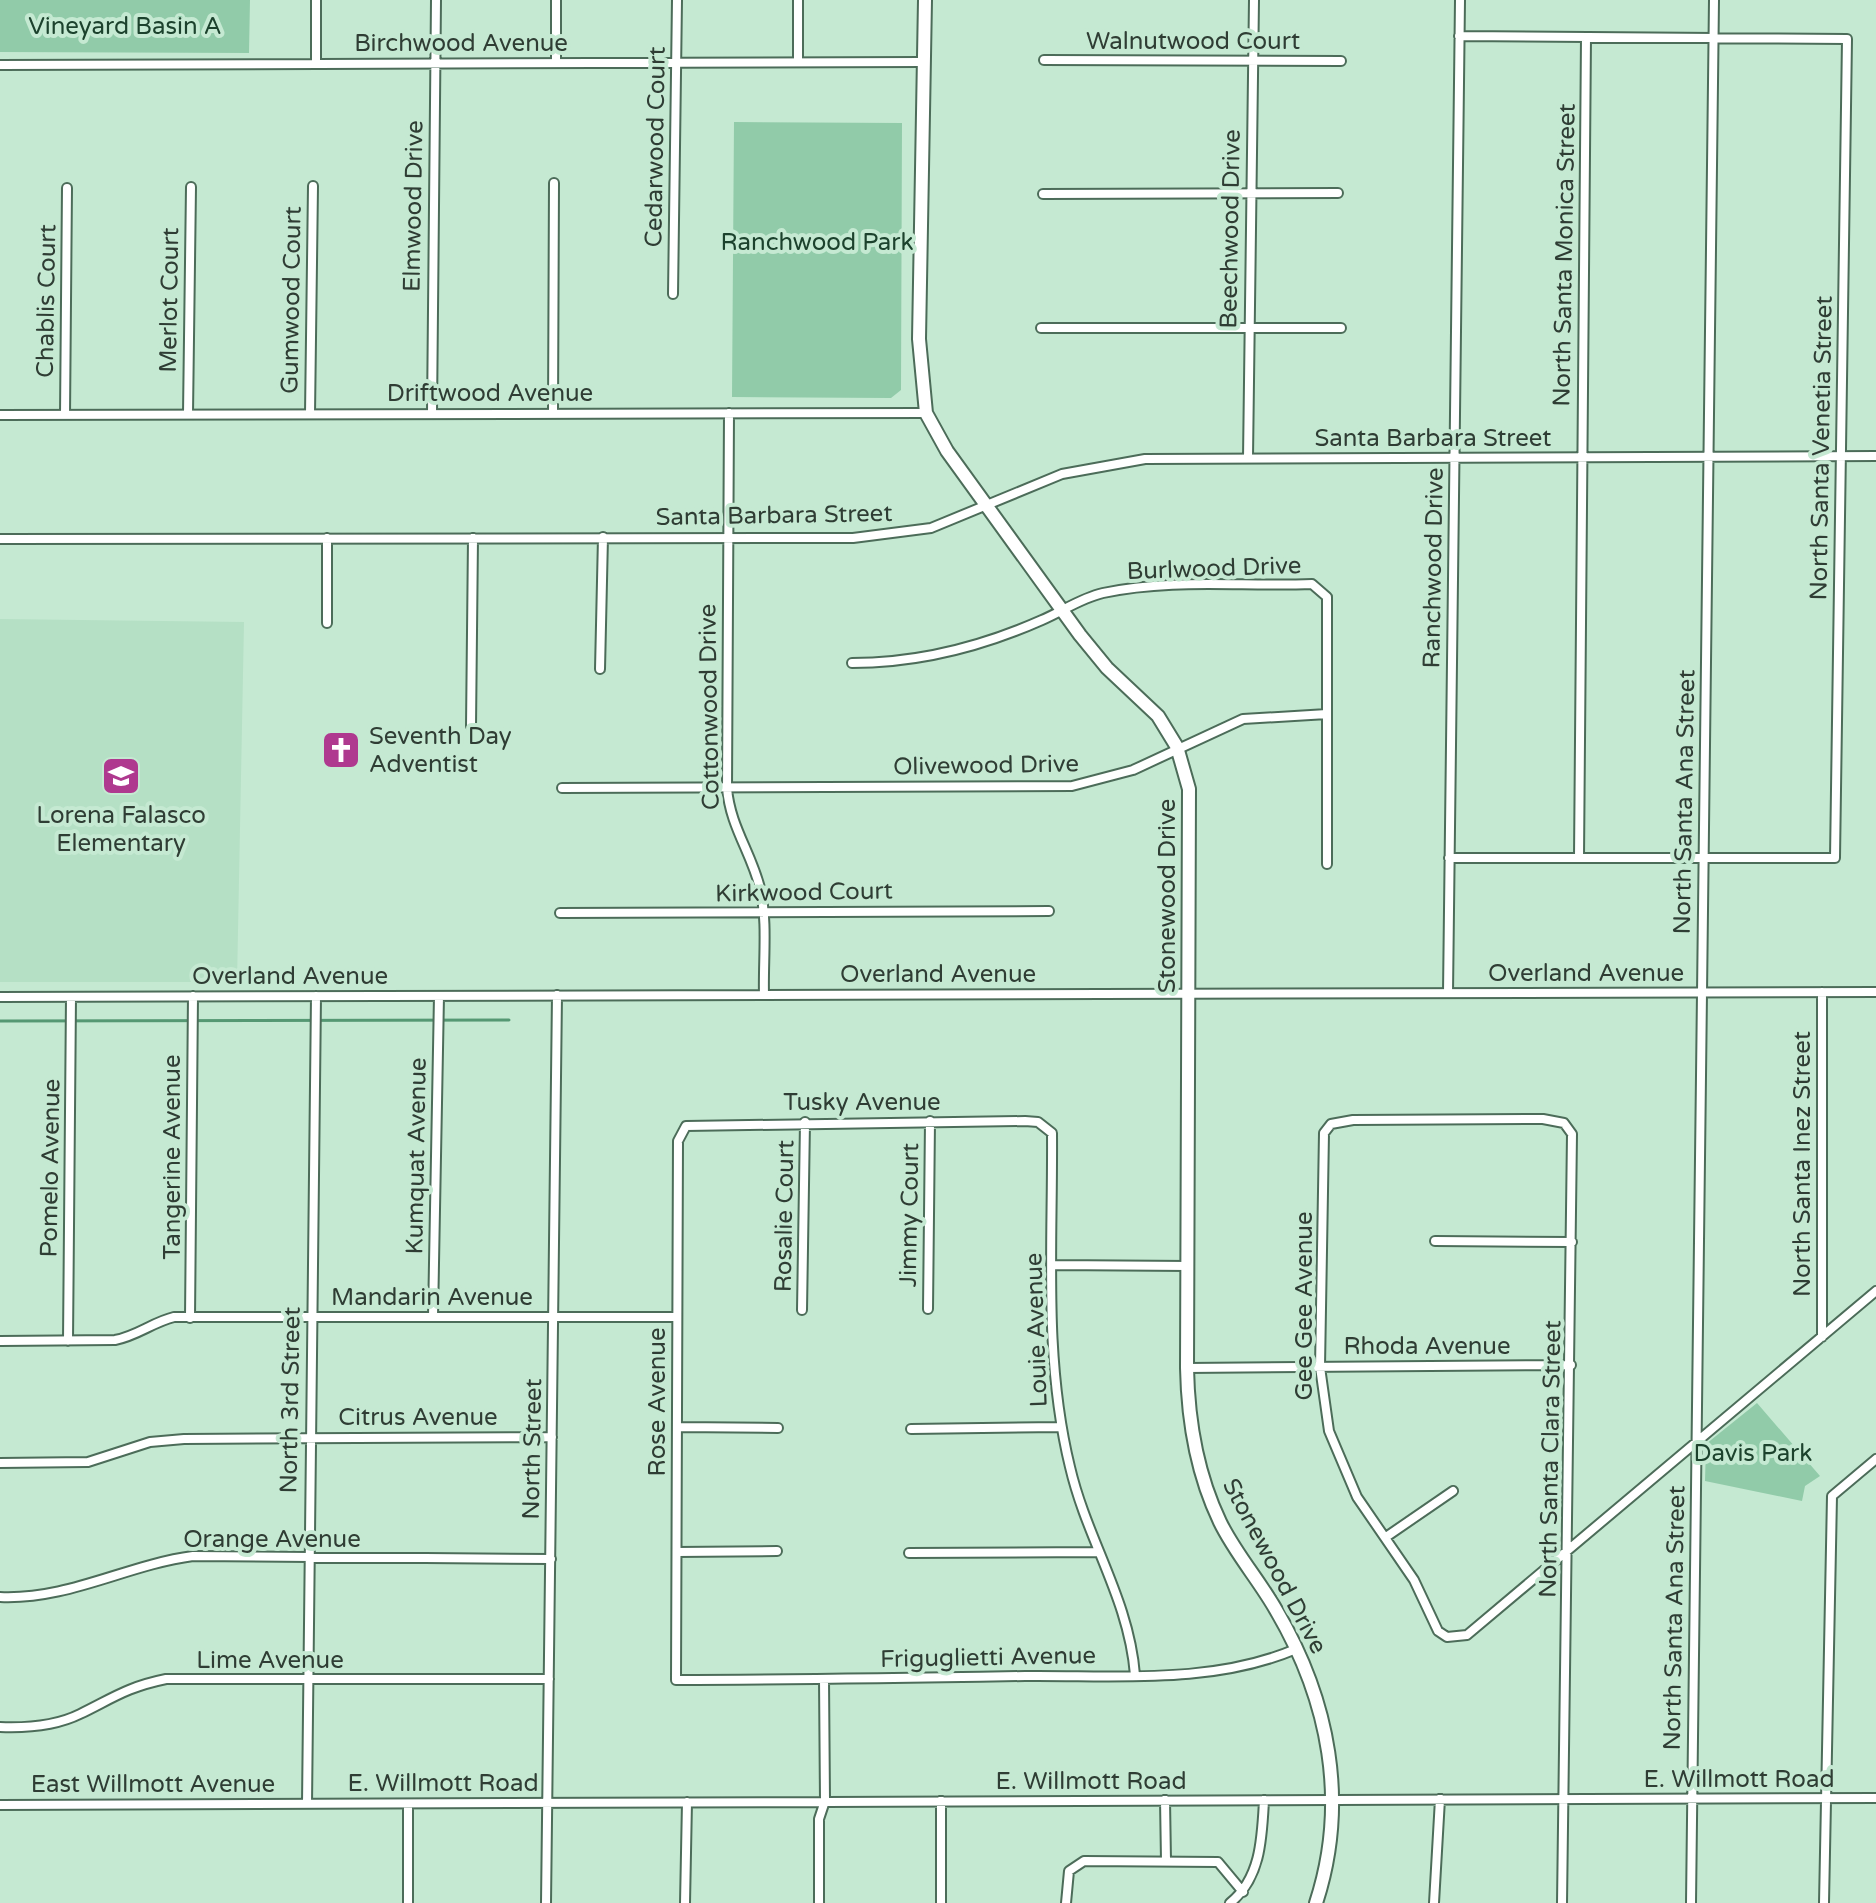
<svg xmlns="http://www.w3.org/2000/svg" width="1876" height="1903" font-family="'Varela Round',sans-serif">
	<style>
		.built { fill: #b5e0c5 }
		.green { fill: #91cba9 }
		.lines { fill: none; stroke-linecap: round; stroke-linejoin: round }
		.stream { stroke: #559873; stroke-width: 3 }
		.street-casing { stroke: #4c6c59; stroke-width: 12 }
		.secondary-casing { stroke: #4c6c59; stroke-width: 16 }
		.street { stroke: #fff; stroke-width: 8 }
		.secondary { stroke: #fff; stroke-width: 12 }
		.labels { text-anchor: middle; stroke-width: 8; stroke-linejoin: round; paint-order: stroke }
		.park-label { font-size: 24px; fill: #1c422d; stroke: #c5e9d2 }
		.street-label { font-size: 24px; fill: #2f3d34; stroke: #c5e9d2 }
		.poi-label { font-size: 24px; fill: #2f3d34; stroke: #c5e9d2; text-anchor: start }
	</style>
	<rect width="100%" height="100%" fill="#c5e9d2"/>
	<path class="built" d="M0 619 244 622 237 982H0Z"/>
	<path class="green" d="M0 0H250L249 53 0 52Z
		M734 122 902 123 901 390 891 398 732 397Z
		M1757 1403 1820 1476 1805 1486 1802 1501 1705 1481 1706 1444Z"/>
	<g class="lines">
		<path class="stream" d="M0 1021 509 1020"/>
		<defs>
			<path id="street" d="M798 0V62
				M1044 60 1341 61
				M316 63V0
				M556 63V0
				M0 65 923 62
				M1043 194 1338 193
				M673 294 677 0
				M1041 328H1341
				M432 413 436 0
				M553 413 554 183
				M729 413 727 788C730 826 751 852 760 888 768 922 763 960 764 995
				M188 414 191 187
				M310 414 313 186
				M0 415 926 413
				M65 415 67 188
				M1248 458 1254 0
				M327 538V623
				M0 539 853 538 931 528 1062 474 1145 459 1876 456
				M852 663C918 663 981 647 1042 620 1063 611 1081 598 1103 593 1172 578 1242 587 1312 584L1327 597V864
				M600 669 603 537
				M471 726 473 538
				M562 788 1072 786 1133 770 1243 719 1327 714
				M1449 858H1835L1847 39 1459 36
				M1579 858 1586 37
				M560 913 1049 911
				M1822 992V1337
				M1448 993 1460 0
				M0 997 1876 992
				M1435 1241 1572 1242
				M1053 1265 1189 1266
				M928 1309 930 1121
				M802 1310 805 1122
				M433 1317 439 996
				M190 1318 193 996
				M0 1341 115 1340C137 1336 153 1322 174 1317H677
				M68 1341 71 997
				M1187 1368 1571 1365
				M677 1427 778 1428
				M911 1429 1061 1427
				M0 1463 88 1462 150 1442 184 1439 552 1437
				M1386 1537 1453 1491
				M677 1552 777 1551
				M909 1553 1097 1552
				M0 1597C69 1600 126 1565 193 1556L551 1559
				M1135 1675C1129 1599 1087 1540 1070 1467 1043 1357 1053 1244 1052 1133L1038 1122 1025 1121 686 1126 678 1141 676 1680C793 1680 909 1678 1025 1676 1116 1675 1211 1685 1296 1649
				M0 1727C26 1728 56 1726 80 1714 113 1698 127 1687 166 1679H549
				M1165 1800 1166 1861
				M941 1801V1903
				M307 1804 316 996
				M0 1805 1876 1798
				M408 1903V1804
				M546 1903 557 995
				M685 1903 687 1802
				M819 1903V1819L825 1801 824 1679
				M1066 1903 1069 1871 1084 1861 1218 1862 1243 1892
				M1230 1903C1261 1878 1262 1838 1264 1800
				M1434 1903 1440 1799
				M1562 1903 1572 1134 1564 1123 1543 1119 1353 1120 1331 1124 1324 1133 1320 1367 1329 1431 1357 1497 1414 1580 1438 1631 1447 1637 1467 1635 1876 1291
				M1691 1903 1714 0
				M1824 1903 1832 1496 1876 1459"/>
			<path id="secondary" d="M925 0 919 339 926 413 947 451 1080 635 1107 668 1158 716 1177 747 1189 789 1187 1368C1188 1421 1197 1474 1220 1522 1235 1553 1259 1580 1276 1610 1329 1700 1349 1802 1316 1903"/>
		</defs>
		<use href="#street" class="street-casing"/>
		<use href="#secondary" class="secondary-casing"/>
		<use href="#street" class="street"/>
		<use href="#secondary" class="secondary"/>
	</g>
	<defs>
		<symbol id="church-square" viewBox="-11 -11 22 22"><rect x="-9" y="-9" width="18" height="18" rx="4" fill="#af398f" stroke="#c5e9d2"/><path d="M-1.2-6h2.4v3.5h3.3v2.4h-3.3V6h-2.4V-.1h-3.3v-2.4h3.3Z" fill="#fff"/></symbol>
		<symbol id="school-square" viewBox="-11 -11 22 22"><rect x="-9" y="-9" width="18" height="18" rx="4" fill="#af398f" stroke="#c5e9d2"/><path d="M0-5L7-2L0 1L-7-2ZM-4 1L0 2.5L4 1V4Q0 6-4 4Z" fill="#fff"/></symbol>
	</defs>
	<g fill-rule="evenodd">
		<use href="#church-square" x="319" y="728" width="44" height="44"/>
		<use href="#school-square" x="99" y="754" width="44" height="44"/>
	</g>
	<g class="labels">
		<g class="park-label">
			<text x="125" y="34">Vineyard Basin A</text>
			<text x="817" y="250">Ranchwood Park</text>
			<text x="1753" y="1461">Davis Park</text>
		</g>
		<g class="street-label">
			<text x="1193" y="49">Walnutwood Court</text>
			<text x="461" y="51">Birchwood Avenue</text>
			<text transform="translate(655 147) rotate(-89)" y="8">Cedarwood Court</text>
			<text transform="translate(413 206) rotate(-89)" y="8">Elmwood Drive</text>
			<text transform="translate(1230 229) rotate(-89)" y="8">Beechwood Drive</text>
			<text transform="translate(1564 255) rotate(-89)" y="8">North Santa Monica Street</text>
			<text transform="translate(169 300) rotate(-89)" y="8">Merlot Court</text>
			<text transform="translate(291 300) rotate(-89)" y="8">Gumwood Court</text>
			<text transform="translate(46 301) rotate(-89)" y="8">Chablis Court</text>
			<text x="490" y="401">Driftwood Avenue</text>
			<text x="1433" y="446">Santa Barbara Street</text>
			<text transform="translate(1821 448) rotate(-89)" y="8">North Santa Venetia Street</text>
			<text transform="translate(774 515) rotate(-1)" y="8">Santa Barbara Street</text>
			<text transform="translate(1214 568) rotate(-2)" y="8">Burlwood Drive</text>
			<text transform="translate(1433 568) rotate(-89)" y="8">Ranchwood Drive</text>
			<text transform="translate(709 707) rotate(-91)" y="8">Cottonwood Drive</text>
			<text transform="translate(986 765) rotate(-1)" y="8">Olivewood Drive</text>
			<text transform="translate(1684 802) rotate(-89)" y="8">North Santa Ana Street</text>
			<text transform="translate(804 892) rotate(-1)" y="8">Kirkwood Court</text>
			<text transform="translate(1167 896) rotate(-90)" y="8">Stonewood Drive</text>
			<text x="1586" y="981">Overland Avenue</text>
			<text x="938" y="982">Overland Avenue</text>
			<text x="290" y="984">Overland Avenue</text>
			<text x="862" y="1110">Tusky Avenue</text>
			<text transform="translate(416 1156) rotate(-89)" y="8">Kumquat Avenue</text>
			<text transform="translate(172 1157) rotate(-90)" y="8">Tangerine Avenue</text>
			<text transform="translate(1802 1164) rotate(-90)" y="8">North Santa Inez Street</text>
			<text transform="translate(50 1168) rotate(-89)" y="8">Pomelo Avenue</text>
			<text transform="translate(909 1215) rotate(-89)" y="8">Jimmy Court</text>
			<text transform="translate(784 1216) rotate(-89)" y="8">Rosalie Court</text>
			<text x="432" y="1305">Mandarin Avenue</text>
			<text transform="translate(1304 1306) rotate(-90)" y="8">Gee Gee Avenue</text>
			<text transform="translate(1036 1330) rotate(-92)" y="8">Louie Avenue</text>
			<text x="1427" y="1354">Rhoda Avenue</text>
			<text transform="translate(290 1400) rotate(-89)" y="8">North 3rd Street</text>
			<text transform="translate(657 1402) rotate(-90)" y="8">Rose Avenue</text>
			<text x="418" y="1425">Citrus Avenue</text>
			<text transform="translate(532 1449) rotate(-89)" y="8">North Street</text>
			<text transform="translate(1550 1459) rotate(-89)" y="8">North Santa Clara Street</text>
			<text x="272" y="1547">Orange Avenue</text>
			<text transform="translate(1275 1566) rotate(62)" y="8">Stonewood Drive</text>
			<text transform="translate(1674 1618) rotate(-89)" y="8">North Santa Ana Street</text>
			<text transform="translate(988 1657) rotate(-1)" y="8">Friguglietti Avenue</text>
			<text x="270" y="1668">Lime Avenue</text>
			<text x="1739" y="1787">E. Willmott Road</text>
			<text x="1091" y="1789">E. Willmott Road</text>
			<text x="443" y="1791">E. Willmott Road</text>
			<text x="153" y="1792">East Willmott Avenue</text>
		</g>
		<g class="poi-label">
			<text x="369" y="744">Seventh Day<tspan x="369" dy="28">Adventist</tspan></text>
			<text x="121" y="823" text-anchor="middle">Lorena Falasco<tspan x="121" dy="28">Elementary</tspan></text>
		</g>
	</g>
</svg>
